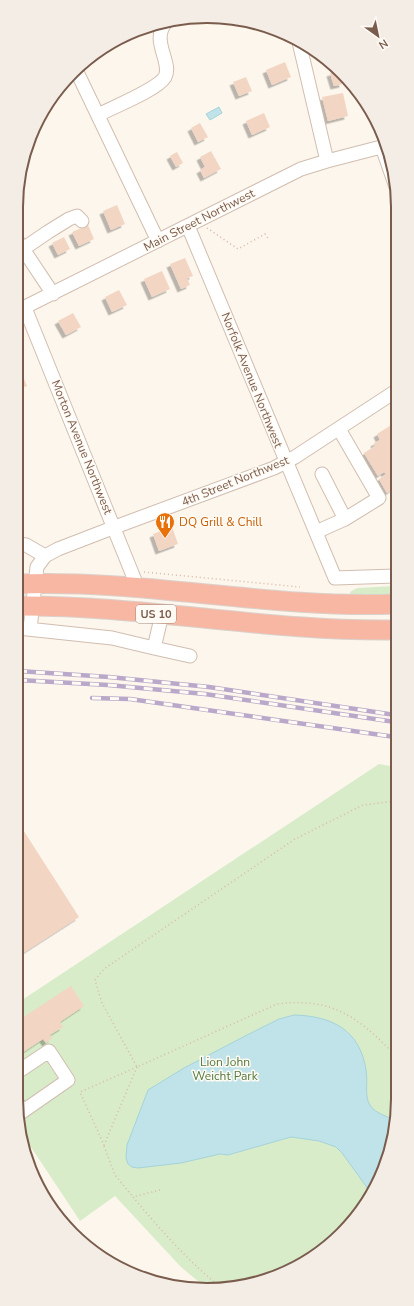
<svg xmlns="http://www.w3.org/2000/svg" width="414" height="1306" font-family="'Nunito Sans',sans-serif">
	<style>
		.green { fill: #d8ecc9 }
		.water { fill: #bfe3e8; stroke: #a5d3da }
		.building { fill: #f3d5c3; filter: url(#shadow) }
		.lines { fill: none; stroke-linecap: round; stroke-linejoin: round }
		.minor-casing { stroke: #d1beb0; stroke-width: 15 }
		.highway-casing { stroke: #dad1cd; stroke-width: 21 }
		.path { stroke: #d9b8a5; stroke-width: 1.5; stroke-dasharray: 1 3; stroke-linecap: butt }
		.minor { stroke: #fff; stroke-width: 13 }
		.highway { stroke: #f7b7a3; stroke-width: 19 }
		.rail-casing { stroke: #b9a8c9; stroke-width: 4.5 }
		.rail { stroke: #fffaf3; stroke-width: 3; stroke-dasharray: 9; stroke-linecap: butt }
		.labels { text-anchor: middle; stroke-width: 3; stroke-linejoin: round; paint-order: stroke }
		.shield { fill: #fffaf3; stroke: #a28b7f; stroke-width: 1 }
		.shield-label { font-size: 11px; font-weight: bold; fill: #7a5c4d }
		.street-label { font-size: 12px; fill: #7a5c4d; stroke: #fffaf3 }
		.food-label { font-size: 12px; fill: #c56008; stroke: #fffaf3; text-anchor: start }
		.park-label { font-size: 12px; fill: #537a41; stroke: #fffaf3 }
		.rim { fill: none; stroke: #7a5c4d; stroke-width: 2 }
	</style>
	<defs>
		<filter id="shadow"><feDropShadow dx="-3.5" dy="3.5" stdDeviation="0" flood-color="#0004"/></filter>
	</defs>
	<rect width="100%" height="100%" fill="#fdf6ec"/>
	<path class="green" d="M395 586V598H352L350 592 357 588Z
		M379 764 395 767 394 1136 366 1205 313 1258 256 1284 205 1287 181 1267 115 1196 80 1221 23 1135 16 1099V1004Z"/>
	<path class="water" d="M219 107 222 113 210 120 206 114Z
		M294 1015C332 1016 360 1030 366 1070 368 1080 365 1092 368 1101 372 1113 385 1115 394 1120V1136L371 1193 342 1153 336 1147 319 1141 291 1137 228 1155 220 1154 181 1163 138 1168 132 1167 128 1164 126 1158 127 1145 148 1090 184 1068 247 1035 279 1019Z"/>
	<path class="building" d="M285 62 291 77 272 85 266 70Z
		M340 70 343 84 334 86 330 73Z
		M246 77 252 91 239 96 233 82Z
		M343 93 348 116 328 121 322 97Z
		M264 113 270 127 252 135 246 121Z
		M200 123 208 137 198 142 191 128Z
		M211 151 221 169 204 178 200 170 205 167 200 157Z
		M177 152 183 163 176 167 170 156Z
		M117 205 125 224 111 230 103 211Z
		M88 225 94 239 79 246 72 232Z
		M64 237 70 249 58 255 52 243Z
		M185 258 193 276 187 278 190 285 181 289 170 264Z
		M162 271 170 289 152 297 144 279Z
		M119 290 127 305 112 312 105 297Z
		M73 313 81 327 66 335 58 321Z
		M19 367 27 386 20 389 19 385Z
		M396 422V487L387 493 379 479 386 474 384 472 378 476 364 453 375 446 374 443 380 440 377 434Z
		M172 527 178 544 159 551 153 534Z
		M20 825 79 917 17 957V827Z
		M71 986 84 1006 60 1022 63 1027 50 1035 52 1038 46 1043 43 1039 16 1057V1022Z"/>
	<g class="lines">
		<defs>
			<path id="minor" d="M299 42 327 161
				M77 72 158 241
				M98 115C113 107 157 90 165 77 173 62 149 40 167 21
				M382 147 396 187
				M188 226 335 578 395 576
				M19 243 53 294
				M23 249 48 232 69 219 77 216 82 221
				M25 308 138 588
				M19 310 301 169 327 161 385 146
				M322 474 345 519
				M316 532 345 519 379 498 339 429
				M18 544 26 545 45 556
				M18 628 112 638 154 648 162 614
				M30 629 37 567 45 556 58 549 115 527 274 468 295 457 396 391
				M154 648 190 656
				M16 1073 49 1051 68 1080 19 1114
				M16 1101 23 1111"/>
			<path id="highway" d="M18 584C144 579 269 609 395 604
				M18 606C144 605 269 632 395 630"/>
		</defs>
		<use href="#minor" class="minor-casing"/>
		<use href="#highway" class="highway-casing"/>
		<path class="path" d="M207 228 238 249 265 234 269 240
			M144 572 300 587
			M394 1054C358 1017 332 997 277 1004L137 1067 102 1003 95 980 104 969 295 839 363 805 395 801
			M137 1067 104 1145 80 1092Z
			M104 1146 115 1175 133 1197
			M160 1190 133 1197C159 1228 188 1261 219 1286"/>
		<use href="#minor" class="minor"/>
		<use href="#highway" class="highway"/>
		<defs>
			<path id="rail" d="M18 671 109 677 209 687 395 715
				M18 680 108 685 205 694 395 722
				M92 698 130 699 395 737"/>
		</defs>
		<use href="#rail" class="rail-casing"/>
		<use href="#rail" class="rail"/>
	</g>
	<defs>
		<symbol id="restaurant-pin" viewBox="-11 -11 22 30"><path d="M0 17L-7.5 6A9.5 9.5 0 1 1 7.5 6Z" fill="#e8710a" stroke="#fffaf3"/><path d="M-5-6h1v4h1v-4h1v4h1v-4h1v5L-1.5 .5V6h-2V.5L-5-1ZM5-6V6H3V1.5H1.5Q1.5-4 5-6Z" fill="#fff"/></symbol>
	</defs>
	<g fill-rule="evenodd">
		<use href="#restaurant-pin" x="154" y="511" width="22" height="30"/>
	</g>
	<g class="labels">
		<rect class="shield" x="136" y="605" width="40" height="18" rx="3"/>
		<g class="shield-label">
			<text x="156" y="618">US 10</text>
		</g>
		<g class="street-label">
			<text transform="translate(199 220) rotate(-27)" y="4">Main Street Northwest</text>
			<text transform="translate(252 380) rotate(68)" y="4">Norfolk Avenue Northwest</text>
			<text transform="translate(82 447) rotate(68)" y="4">Morton Avenue Northwest</text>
			<text transform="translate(235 481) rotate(-22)" y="4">4th Street Northwest</text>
		</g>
		<g class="food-label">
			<text x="179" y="526">DQ Grill &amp; Chill</text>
		</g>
		<g class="park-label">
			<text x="225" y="1066">Lion John<tspan x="225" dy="14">Weicht Park</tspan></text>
		</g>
	</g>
	<path d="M0 0H414V1306H0ZM207 23H207A184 184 0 0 1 391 207V1099A184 184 0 0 1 207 1283H207A184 184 0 0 1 23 1099V207A184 184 0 0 1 207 23Z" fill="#f4ede6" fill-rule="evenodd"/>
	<path class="rim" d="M207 23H207A184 184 0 0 1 391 207V1099A184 184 0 0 1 207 1283H207A184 184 0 0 1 23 1099V207A184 184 0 0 1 207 23Z"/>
	<g transform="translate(378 36) rotate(147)" stroke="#fffaf3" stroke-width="3" paint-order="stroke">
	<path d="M0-3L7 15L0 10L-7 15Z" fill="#7a5c4d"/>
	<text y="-6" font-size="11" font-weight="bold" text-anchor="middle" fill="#7a5c4d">N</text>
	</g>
</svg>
